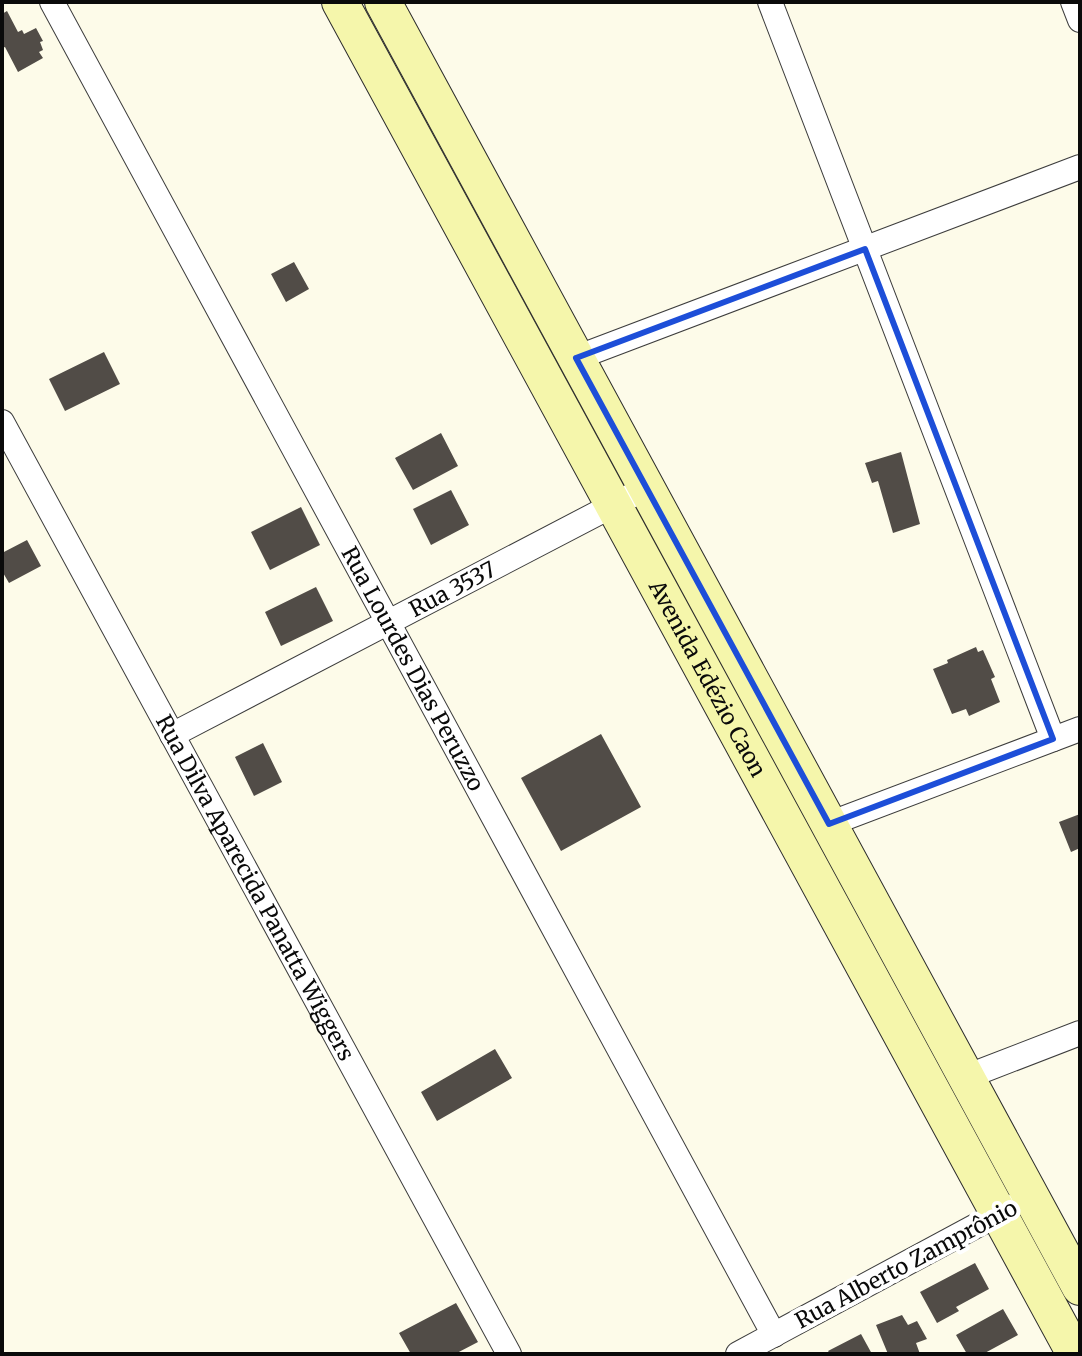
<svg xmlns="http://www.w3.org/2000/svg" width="1082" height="1356" font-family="Merriweather,serif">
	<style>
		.building { fill: #514c47 }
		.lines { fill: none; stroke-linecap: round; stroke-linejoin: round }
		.street-casing { stroke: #3d3d3d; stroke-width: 26 }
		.secondary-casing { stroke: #2c2c2c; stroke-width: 38 }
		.street { stroke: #fff; stroke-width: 24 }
		.secondary { stroke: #f5f6ab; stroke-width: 36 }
		.marked { fill: none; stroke: #1d4ed8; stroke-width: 6; stroke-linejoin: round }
		.labels { text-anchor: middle; stroke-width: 8; stroke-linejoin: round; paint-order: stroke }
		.street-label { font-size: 22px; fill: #0a0a0a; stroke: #fff }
	</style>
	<rect width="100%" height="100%" fill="#fdfbe9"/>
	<path class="building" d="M7 11 18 32 22 30 24 34 36 28 43 41 40 42 43 50 39 52 43 58 18 72 5 47 2 48V14Z
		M294 262 309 289 286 302 271 274Z
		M104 352 120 384 65 411 49 379Z
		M441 433 458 466 413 490 395 458Z
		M901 452 920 524 893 533 878 481 872 483 865 463Z
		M451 490 469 525 431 545 413 509Z
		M301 507 320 545 270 570 251 532Z
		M27 540 41 566 9 583 2 571V553Z
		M316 587 333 621 281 646 265 612Z
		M976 647 978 652 983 650 995 677 991 679 1000 702 969 716 966 709 952 714 933 669 948 663 947 660Z
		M601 734 641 807 561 851 521 778Z
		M263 743 282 782 254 796 235 757Z
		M1080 814V848L1071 852 1059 822Z
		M495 1049 512 1078 437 1121 421 1092Z
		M975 1263 989 1289 956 1307 959 1311 937 1323 920 1292Z
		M456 1303 478 1342 455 1354H411L399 1333Z
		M1003 1309 1018 1335 983 1354H967L956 1335Z
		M902 1315 908 1325 917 1321 927 1339 916 1343 920 1354H888L876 1325Z
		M861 1334 872 1354H830L828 1351Z"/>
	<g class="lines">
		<defs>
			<g id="street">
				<path id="s1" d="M52 2 774 1335"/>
				<path d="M770 2 1053 739"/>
				<path d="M1073 2 1080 20"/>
				<path d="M576 358 1080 167"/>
				<path id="s2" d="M2 422 509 1354"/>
				<path id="s3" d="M172 735 646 488"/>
				<path d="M829 824 1080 729"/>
				<path d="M966 1077 1080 1033"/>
				<path d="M738 1354 1011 1207"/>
			</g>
			<g id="secondary">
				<path id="s4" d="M340 2 1075 1354"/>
				<path d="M383 2 1080 1287"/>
			</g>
		</defs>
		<use href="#street" class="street-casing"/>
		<use href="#secondary" class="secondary-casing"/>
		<use href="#street" class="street"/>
		<use href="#secondary" class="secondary"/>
	</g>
	<path class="marked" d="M865 249 1053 739 829 824 576 358Z"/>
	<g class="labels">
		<g class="street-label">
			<text dy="8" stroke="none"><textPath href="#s3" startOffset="316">Rua 3537</textPath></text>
			<text dy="8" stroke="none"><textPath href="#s1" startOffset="758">Rua Lourdes Dias Peruzzo</textPath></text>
			<text dy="8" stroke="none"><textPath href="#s4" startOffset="770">Avenida Edézio Caon</textPath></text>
			<text dy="8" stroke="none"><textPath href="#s2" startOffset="530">Rua Dilva Aparecida Panatta Wiggers</textPath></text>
			<text transform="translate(906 1264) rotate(-28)" y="8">Rua Alberto Zamprônio</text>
		</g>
	</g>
	<rect width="1082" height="1356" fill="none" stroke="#0a0a0a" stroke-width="8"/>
</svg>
